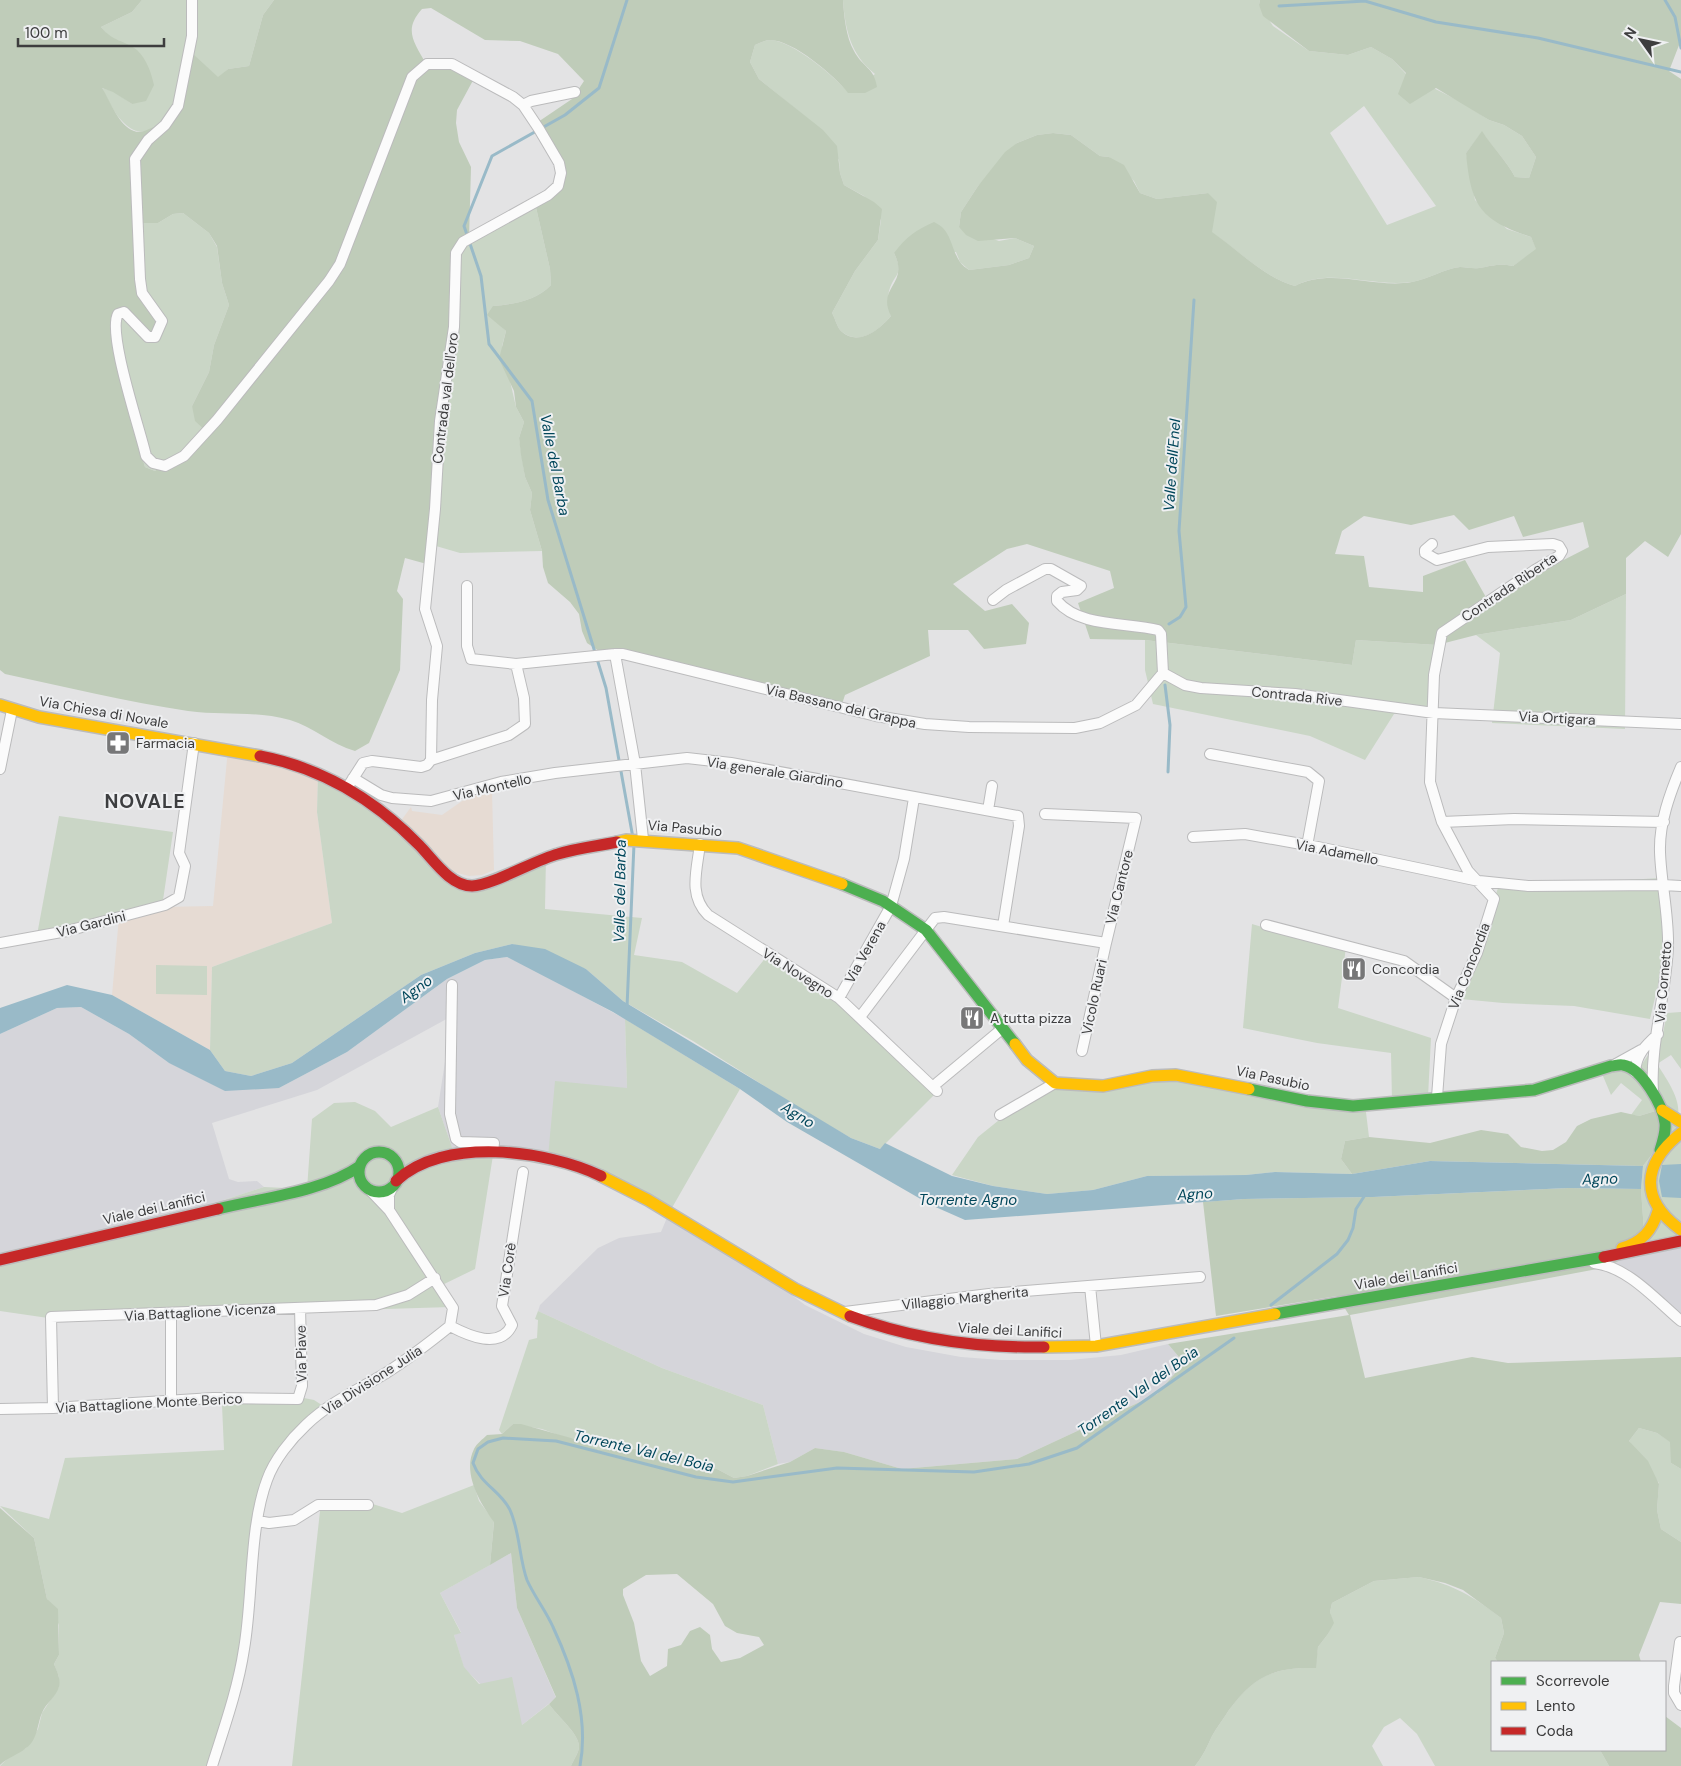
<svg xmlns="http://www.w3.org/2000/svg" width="1681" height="1766" font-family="'DM Sans',sans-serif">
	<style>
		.built { fill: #d5d5da }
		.education { fill: #e6dbd3 }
		.green { fill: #cad6c6; fill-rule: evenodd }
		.forest { fill: #bfccb9; fill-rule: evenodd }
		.water { fill: #99bac8 }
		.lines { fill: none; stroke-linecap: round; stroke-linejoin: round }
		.stream { stroke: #99bac8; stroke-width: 3 }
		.street-casing { stroke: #bbbbbc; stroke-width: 12 }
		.fast-casing { stroke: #bbbbbc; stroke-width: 14 }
		.slow-casing { stroke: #bbbbbc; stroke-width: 14 }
		.jam-casing { stroke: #bbbbbc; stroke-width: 14 }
		.street { stroke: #fbfbfb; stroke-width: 10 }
		.fast { stroke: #4caf50; stroke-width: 11 }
		.slow { stroke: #ffc107; stroke-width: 11 }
		.jam { stroke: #c62828; stroke-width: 11 }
		.labels { text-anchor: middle; stroke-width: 4; stroke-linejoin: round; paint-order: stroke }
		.street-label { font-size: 14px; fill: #3d3d3e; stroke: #eff0f2 }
		.poi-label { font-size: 14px; fill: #3d3d3e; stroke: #eff0f2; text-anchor: start }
		.water-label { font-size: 15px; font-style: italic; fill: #00465a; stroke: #eff0f2 }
		.district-label { font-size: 19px; font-weight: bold; letter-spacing: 1px; fill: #3d3e40; stroke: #eff0f2 }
	</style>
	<rect width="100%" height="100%" fill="#e3e3e4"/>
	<path class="built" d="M507 957 538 972 625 1019 627 1088 548 1157 453 1150 438 1107 452 1016 317 1090 212 1123 229 1179 238 1182 257 1181 264 1187 178 1215 0 1257V1034L57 1008 81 1007 129 1034 169 1063 279 1088 347 1052 447 979 485 960Z
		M669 1213 764 1274 805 1305 864 1334 906 1347 961 1357 1001 1360H1070L1121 1355 1168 1344 1184 1363 1157 1394 1017 1459 902 1469 844 1452 815 1448 790 1462 778 1464 763 1405 662 1368 538 1311 540 1305 598 1248 619 1238 661 1232Z
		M1681 1239V1323L1620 1270 1608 1267 1645 1246Z
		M511 1553 517 1608 556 1698 522 1725 464 1668 454 1635 461 1632 440 1593Z"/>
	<path class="education" d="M228 749 318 774 317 812 332 923 212 967 210 1050 112 995 119 917 162 907 213 906Z
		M492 791 494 870 482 875 469 876 450 871 400 822 411 807 412 811 442 815 465 799Z"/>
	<path class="green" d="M142 0H274L263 15 249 66 228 69 218 78 189 50C182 78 180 119 149 130 137 134 130 129 122 121 113 112 108 98 101 88L113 91 132 104 125 44 110 38 101 27 132 12Z
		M843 0H1260L1259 5 1273 26 1309 51 1348 55 1371 47 1392 59 1406 74 1461 102 1489 120 1504 125 1522 136 1536 157 1529 178 1515 177C1506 160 1493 148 1482 132L1466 153 1475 200 1507 229 1531 237 1537 250 1513 266C1499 263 1492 266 1479 268 1473 269 1466 267 1460 267 1444 269 1428 279 1412 282 1374 288 1331 267 1295 286 1266 279 1237 249 1211 232L1213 217 1208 193 1157 199 1140 193 1134 181 1109 157 1100 156 1071 135 1053 133 1037 135 1017 143 978 186 961 212 959 227 999 241 1015 238 1034 246 1029 258 1009 265 969 270 960 262 956 252 894 253C905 276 894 273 889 291 887 298 891 309 891 316 879 330 859 347 841 331 837 327 835 318 832 313L855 271 878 240 881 220 864 196 844 185 840 173 839 160 812 122 759 79 750 62 755 45C760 43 766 40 770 40 793 41 834 76 849 93L875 74C851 55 845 30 843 0ZM1364 106 1436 206 1387 225 1330 133Z
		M535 203 550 269 551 285C536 301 514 304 493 306L496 321 506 331 502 346 516 407 524 422 519 438 525 477 532 493 530 510 542 551 460 553 436 546 439 479 458 259 462 247Z
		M183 213 209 233 217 247 222 283 229 305 214 345 209 372 192 406 207 431 155 471 145 467C140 452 138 437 134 422 125 386 111 353 112 315L121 313 139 296 133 223H158L173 214Z
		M1626 594 1625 729 1492 723 1500 653 1476 635 1571 620Z
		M1145 640 1352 665 1356 640 1437 645 1428 706 1394 714 1365 760 1310 736 1153 704 1145 670Z
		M318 774 345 786 462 884 546 857 545 909 642 918 634 955 682 962 737 993 771 951 814 979 936 1093 880 1149 851 1138 809 1114 693 1041 623 1001 586 969 512 944 475 953 421 975 292 1063 251 1076 225 1071 210 1050 212 967 332 923 317 812Z
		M59 816 173 832 162 907 37 935Z
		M1661 878 1665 955 1650 1019 1574 1006 1503 1003 1461 999 1500 882H1590Z
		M1274 923 1303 929 1308 938 1346 947 1338 1008 1431 1038 1428 1097 1392 1101 1391 1053 1317 1043 1243 1028 1252 924 1272 930Z
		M156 965 207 966V995L156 994Z
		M1681 1012V1069L1671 1055 1657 1064C1666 1078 1681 1099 1678 1115L1681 1117V1239L1645 1246 1641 1189 1643 1166 1673 1127 1662 1109 1639 1116 1631 1115 1642 1100 1621 1083 1611 1095 1600 1069 1638 1070 1663 1033 1667 1013Z
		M625 1019 740 1089 669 1213 548 1157 555 1081 627 1088Z
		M1174 1075 1365 1104 1369 1137 1345 1141 1341 1159 1352 1174 1275 1172 1246 1175 1147 1176 1093 1190 1047 1194 993 1186 952 1175 978 1137 1051 1078 1078 1086Z
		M355 1102 375 1111 391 1127 438 1107 453 1150 494 1149 475 1269 438 1287 451 1307 55 1319 0 1311V1257L178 1215 264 1187 307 1189 312 1119 334 1103Z
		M538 1311 662 1368 763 1405 778 1464 747 1476 734 1478 717 1469H686L656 1448 599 1450 542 1429 513 1424 502 1434 499 1430 529 1340 537 1338 538 1320 535 1319Z
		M304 1398 314 1400 325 1407 294 1438 260 1496 244 1642 209 1766H0L8 1758 26 1748 38 1729 42 1713 59 1687V1677L54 1664 59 1655V1625L47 1599 34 1538 0 1506 49 1519 65 1458 224 1450 222 1405Z
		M1639 1428 1657 1433 1671 1442V1463L1681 1469V1542L1661 1529 1657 1510 1659 1483 1629 1441Z
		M474 1485 479 1501 494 1521 490 1565 440 1593 461 1633 454 1635 464 1667 479 1684 512 1677 522 1725 549 1704C556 1715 580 1734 579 1747 579 1752 573 1761 571 1766H292L321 1502H366L402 1513Z
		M1419 1577C1454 1585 1473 1596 1501 1618L1504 1633 1495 1658 1498 1662H1492V1750H1600L1609 1766H1435L1417 1734 1400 1718 1384 1727 1372 1746 1383 1766H1195C1203 1756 1207 1747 1212 1736 1217 1727 1224 1718 1229 1710 1254 1676 1274 1667 1315 1668L1318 1647 1328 1634 1333 1623 1330 1612 1332 1603 1374 1581Z"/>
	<path class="forest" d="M0 0H142L132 12 101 27C113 42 124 40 137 50 147 60 151 72 154 85L146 101 132 104 113 92 102 88C111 102 118 125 134 131 139 133 145 131 149 129 180 119 182 78 189 50L218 77 228 69 249 66 263 15 274 0H843C844 16 846 37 854 51 863 68 874 67 877 87L865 93H848C835 76 793 40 770 40 766 40 760 43 755 45L750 62 759 79 823 130 837 146 840 173 844 185 874 202 882 209 878 240 855 271 832 313C835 318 837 327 841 331 858 347 879 330 891 316 876 286 910 285 894 253 906 237 916 230 934 222 952 230 950 247 960 262 962 265 966 268 969 270L1009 265 1029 258 1034 246 1015 238 978 241 966 235 959 227 961 212 978 186 1005 152 1017 143 1037 135 1053 133 1071 135 1100 156 1109 157 1124 165 1140 193 1157 199 1208 193 1217 202 1212 232C1237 249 1266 279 1295 286 1331 267 1374 289 1412 282 1428 279 1444 269 1460 267 1466 267 1473 269 1479 268 1492 266 1499 263 1513 266L1536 249 1531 237C1480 220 1471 206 1466 153L1482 131C1493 148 1506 160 1515 177L1529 178 1536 157 1522 136 1504 125 1489 120 1436 88 1410 104 1398 94 1406 73 1392 59 1371 47 1348 55 1309 51 1263 16 1259 5 1260 0H1681V40L1669 71 1681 79V534L1668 557 1645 541 1626 558V594L1571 620 1476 635 1437 645 1356 640 1352 665 1145 640 1090 639 1078 603 1114 588 1110 571 1027 544 1007 549 953 584 985 611 1012 604 1029 623 1026 644 984 649 968 630H928L930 656 845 695 841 707 599 651 587 643 582 631 579 614 570 602 548 583 543 567 542 551 530 510 532 493 525 477 521 455 519 438 524 422 516 407 514 391 499 359 506 331 487 315 493 306C514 304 536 301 551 285L550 269 535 203 560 186 563 171 538 122 572 99 584 81 558 54 520 41 485 40 431 8 422 9C403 30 414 42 426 64L477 73 457 110 456 123 459 142 471 167 469 238 462 247 439 479 434 566 405 558 397 591 403 599 400 670 369 743 355 751C331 744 313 727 290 720 253 710 224 716 188 711 127 702 66 687 5 674L0 670ZM183 213 209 233 217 246 222 283 229 305 214 345 209 372 192 406 195 421 207 432 155 471 145 467C140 452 138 437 134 422 125 386 110 353 112 315L121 313 154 335 159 322 139 296 133 223H158L173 214ZM1454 515 1469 530 1514 516 1523 537 1583 522 1589 547 1487 599 1465 560 1423 576V592L1369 587 1364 556 1335 554 1342 531 1364 516 1411 525Z
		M1662 1109 1673 1127 1643 1166 1430 1161 1352 1174 1341 1159 1345 1141 1369 1137 1430 1143 1481 1130 1508 1134 1521 1147 1542 1151 1553 1150 1566 1142 1577 1126 1591 1119 1621 1112 1639 1116Z
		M1568 1188 1641 1189 1645 1246 1608 1267 1350 1315 1365 1378 1472 1357 1508 1363 1681 1357V1469L1671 1463 1670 1442 1657 1433 1639 1428 1629 1441 1648 1461 1659 1484 1657 1510 1661 1529 1681 1542V1604L1660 1602 1639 1655 1641 1662H1498L1495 1658 1504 1633 1501 1618 1463 1590 1445 1583 1419 1577 1374 1581 1332 1603 1330 1612 1334 1623 1328 1634 1318 1647 1316 1668C1274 1667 1254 1676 1229 1710 1224 1718 1217 1727 1212 1736 1207 1747 1203 1756 1195 1766H571C573 1761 579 1752 579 1747 580 1734 556 1715 549 1704L556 1697 517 1608 511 1553 490 1565 494 1522C480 1503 462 1473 474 1449 476 1444 483 1439 487 1435L502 1434 513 1424H521L571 1438 599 1450 656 1448 686 1469H717L734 1478 747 1476 790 1462 815 1448 844 1452 902 1469 1017 1459 1157 1394 1184 1363 1168 1344 1349 1315 1337 1296 1216 1316 1203 1202 1244 1199 1373 1197ZM677 1574 713 1604 725 1626 737 1633 759 1637 764 1645 740 1658 721 1662 712 1649 710 1635 700 1627 690 1631 681 1645 668 1649 667 1666 650 1676 641 1661 634 1623 623 1595V1589L646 1575Z
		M0 1508 34 1538 47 1599 58 1609 59 1655 54 1664C57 1671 61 1679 59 1687 56 1697 45 1704 42 1713 37 1724 38 1740 26 1748 18 1755 8 1757 0 1765Z
		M1665 1716 1681 1728V1766H1609L1600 1750H1665Z"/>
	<path class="water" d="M512 944 545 949 586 969 623 1001 851 1138 880 1149 885 1143 952 1176 993 1186 1047 1194 1093 1190 1147 1176 1246 1175 1275 1172 1352 1174 1430 1161 1643 1166 1641 1189 1568 1188 1373 1197 1244 1199 965 1220 931 1205 787 1122 740 1089 613 1012 507 957 485 960 447 979 347 1052 279 1088 225 1091 169 1063 129 1034 81 1007 57 1008 0 1034V1008L67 985 112 995 210 1050 225 1071 251 1076 292 1063 421 975 475 953Z
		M1681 1164V1198L1662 1197 1659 1181 1662 1165Z"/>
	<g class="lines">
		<path class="stream" d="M627 0 599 88 565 115 492 156 464 226 481 276 489 344 532 401 548 500 606 688 633 838
			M1665 0 1675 17 1681 48
			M1279 6 1365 1 1436 22 1538 38 1681 72
			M1169 624 1180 617 1186 607 1179 531 1194 300
			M1165 685 1170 725 1168 772
			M627 1007 634 844
			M1271 1305 1337 1254 1348 1240 1353 1228 1356 1209 1365 1195
			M580 1766C589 1718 573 1670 553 1627 546 1611 534 1596 527 1580 519 1558 520 1532 510 1510 501 1491 481 1485 473 1463L478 1449 488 1442 503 1438 556 1441 696 1477 733 1482 837 1468 974 1472 1029 1464 1077 1448 1234 1338"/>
		<defs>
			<path id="street" d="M192 0V36L178 106 165 125 148 140 135 159 140 279 142 293 162 321 155 337H148L124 312 118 314C107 333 140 429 146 456L153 463 165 466 184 456 217 420 329 281 340 264 412 77 427 64H452L513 97 523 105 539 129 559 163 561 173 558 186 548 195 463 242 456 253 454 327 440 421 435 509 425 609 437 646 432 700 431 760 427 765 421 767 372 761 363 763 347 788
				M523 105 531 101 575 92
				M1432 544 1425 550V553L1437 560 1488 547 1553 544 1559 546 1562 551 1559 556 1535 570 1442 633 1434 675 1430 782 1442 822
				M467 586V646L471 659 516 664 615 654
				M1163 673 1185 685 1201 688 1295 694 1434 713 1681 724
				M1210 754 1308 772 1319 781 1307 846
				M431 760 509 735 525 724 524 698 516 664
				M0 769 12 710
				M353 778 381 795 392 798 431 801 501 782 555 773 687 758 731 763 1018 816 1019 826 1003 926
				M988 810 992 786
				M1193 837 1245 834 1318 847 1479 881 1528 886 1663 885 1681 886
				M643 839 635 764 615 654H623L876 716 925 724 969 727 1075 728 1100 723 1136 705 1163 673 1161 634 1158 630C1127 622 1080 628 1057 601V596L1062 592 1077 590 1081 586 1051 569H1045L1006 590 993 600
				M700 844C697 870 688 895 708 915L839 998 937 1091
				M1266 925 1404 961 1456 998
				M0 943 67 931 165 905 179 897 185 866 179 853 194 743
				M452 985 450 1114 456 1139 460 1142 494 1143 493 1151
				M839 998 891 906 904 859 914 798
				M860 1017 935 918 944 917 1106 943 1136 818 1045 814
				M1082 1051 1106 943
				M1614 1065 1641 1050
				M1635 1072C1636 1054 1646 1045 1658 1034
				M937 1083 1003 1028
				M1653 1091C1650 1044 1666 995 1668 947 1669 916 1661 883 1660 852 1659 823 1670 793 1681 767
				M1437 1097 1441 1044 1456 998 1477 953 1494 899 1468 871 1442 822 1514 819 1664 822
				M1000 1115 1055 1083
				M389 1210V1195L394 1184
				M1594 1263C1628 1267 1655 1299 1681 1321
				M1090 1286 1096 1346
				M845 1312 989 1294 1200 1277
				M171 1313V1400
				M450 1326C469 1336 500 1350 512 1325L502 1306 523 1172
				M53 1408 51 1317 376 1305 408 1295 435 1278
				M0 1409 53 1408 213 1398 298 1399 302 1386 300 1308
				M258 1521 269 1523 294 1520 318 1505H368
				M1680 1642 1674 1686V1693L1681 1705
				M212 1766C224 1728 238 1689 244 1649 253 1598 249 1528 267 1480 274 1460 291 1439 306 1425 330 1402 358 1390 386 1373 408 1359 429 1343 450 1326L453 1308 389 1210 368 1188"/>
			<path id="fast" d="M842 884 883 901 926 930 1015 1044
				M1249 1089 1307 1101 1353 1106 1534 1090 1611 1066C1615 1066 1619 1064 1623 1065 1642 1068 1663 1106 1665 1123 1666 1132 1663 1141 1660 1150
				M359 1172a20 20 0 1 1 40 0a20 20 0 1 1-40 0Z
				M218 1209C262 1198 323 1192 360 1166
				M1275 1314 1604 1257"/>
			<path id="slow" d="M0 705 39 717 260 756
				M617 842 626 840 738 848 842 884
				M1015 1044 1027 1060 1055 1083 1103 1086 1152 1076 1176 1075 1249 1089
				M1662 1110 1681 1122
				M1681 1133C1642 1164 1639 1200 1681 1230
				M601 1176 648 1200 795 1289 850 1316
				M1622 1248C1642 1242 1652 1231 1658 1211
				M1044 1347 1096 1346 1275 1314"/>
			<path id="jam" d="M260 756C322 768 375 800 419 845 433 859 450 886 472 886 493 885 535 860 558 854 577 848 598 846 617 842
				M396 1181C443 1136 547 1150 601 1176
				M1604 1257 1681 1241
				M0 1260 218 1209
				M850 1316C912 1339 978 1348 1044 1347"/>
		</defs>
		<use href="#street" class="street-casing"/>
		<use href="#fast" class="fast-casing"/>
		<use href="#slow" class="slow-casing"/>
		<use href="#jam" class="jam-casing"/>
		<use href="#street" class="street"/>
		<use href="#fast" class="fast"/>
		<use href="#slow" class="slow"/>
		<use href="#jam" class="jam"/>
	</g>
	<defs>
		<symbol id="pharmacy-square" viewBox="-11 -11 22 22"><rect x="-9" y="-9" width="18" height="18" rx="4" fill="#777778" stroke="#eff0f2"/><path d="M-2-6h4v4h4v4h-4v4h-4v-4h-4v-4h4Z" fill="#fff"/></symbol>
		<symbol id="restaurant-square" viewBox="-11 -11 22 22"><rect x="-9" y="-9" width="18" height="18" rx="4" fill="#777778" stroke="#eff0f2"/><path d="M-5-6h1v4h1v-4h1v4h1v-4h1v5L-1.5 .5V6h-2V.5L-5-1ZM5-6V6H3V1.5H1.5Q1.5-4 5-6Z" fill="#fff"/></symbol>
	</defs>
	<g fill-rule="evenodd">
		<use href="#pharmacy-square" x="104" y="729" width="28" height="28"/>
		<use href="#restaurant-square" x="1340" y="955" width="28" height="28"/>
		<use href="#restaurant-square" x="958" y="1004" width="28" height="28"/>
	</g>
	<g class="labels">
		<g class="street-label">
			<text transform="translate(445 398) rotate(-83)" y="5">Contrada val dell'oro</text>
			<text transform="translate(1509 587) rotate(-34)" y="5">Contrada Riberta</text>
			<text transform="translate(1297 696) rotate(6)" y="5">Contrada Rive</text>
			<text transform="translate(841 706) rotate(13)" y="5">Via Bassano del Grappa</text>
			<text transform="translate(104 712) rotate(10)" y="5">Via Chiesa di Novale</text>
			<text transform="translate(1557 718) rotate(3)" y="5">Via Ortigara</text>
			<text transform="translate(775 772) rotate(9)" y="5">Via generale Giardino</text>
			<text transform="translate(492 787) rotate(-13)" y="5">Via Montello</text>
			<text transform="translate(685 828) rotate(5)" y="5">Via Pasubio</text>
			<text transform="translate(1337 852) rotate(11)" y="5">Via Adamello</text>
			<text transform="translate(1119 887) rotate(-76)" y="5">Via Cantore</text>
			<text transform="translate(91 924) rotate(-14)" y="5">Via Gardini</text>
			<text transform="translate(865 952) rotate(-61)" y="5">Via Verena</text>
			<text transform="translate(1469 966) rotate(-69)" y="5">Via Concordia</text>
			<text transform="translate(798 973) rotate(32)" y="5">Via Novegno</text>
			<text transform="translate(1663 982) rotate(-85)" y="5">Via Cornetto</text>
			<text transform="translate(1094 997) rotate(-78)" y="5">Vicolo Ruari</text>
			<text transform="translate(1273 1078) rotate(12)" y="5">Via Pasubio</text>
			<text transform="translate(154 1208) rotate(-13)" y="5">Viale dei Lanifici</text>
			<text transform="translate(507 1270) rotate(-82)" y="5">Via Corè</text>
			<text transform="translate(1406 1276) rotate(-10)" y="5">Viale dei Lanifici</text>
			<text transform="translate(965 1298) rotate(-6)" y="5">Villaggio Margherita</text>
			<text transform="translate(200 1312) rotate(-3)" y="5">Via Battaglione Vicenza</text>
			<text transform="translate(1010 1330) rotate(3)" y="5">Viale dei Lanifici</text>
			<text transform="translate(301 1354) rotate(-91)" y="5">Via Piave</text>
			<text transform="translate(372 1380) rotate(-33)" y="5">Via Divisione Julia</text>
			<text transform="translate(149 1403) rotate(-3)" y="5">Via Battaglione Monte Berico</text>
		</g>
		<g class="poi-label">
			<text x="136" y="748">Farmacia</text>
			<text x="1372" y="974">Concordia</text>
			<text x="990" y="1023">A tutta pizza</text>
		</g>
		<g class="water-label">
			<text transform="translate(555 465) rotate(79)" y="5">Valle del Barba</text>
			<text transform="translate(1172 465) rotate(-86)" y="5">Valle dell'Enel</text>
			<text transform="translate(620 891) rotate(-89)" y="5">Valle del Barba</text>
			<text transform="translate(416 989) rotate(-36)" y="5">Agno</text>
			<text transform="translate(798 1115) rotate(31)" y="5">Agno</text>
			<text transform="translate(1600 1179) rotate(-2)" y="5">Agno</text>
			<text transform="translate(1195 1194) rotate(-3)" y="5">Agno</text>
			<text x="968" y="1205">Torrente Agno</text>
			<text transform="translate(1138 1391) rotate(-35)" y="5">Torrente Val del Boia</text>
			<text transform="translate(644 1451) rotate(13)" y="5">Torrente Val del Boia</text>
		</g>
		<g class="district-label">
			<text x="145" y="808">NOVALE</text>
		</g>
	</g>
	<rect x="1491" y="1661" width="175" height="90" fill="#eff0f2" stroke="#a8a8aa"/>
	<rect x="1501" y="1677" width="25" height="8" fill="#4caf50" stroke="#a8a8aa"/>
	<text x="1536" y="1686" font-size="15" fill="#3d3d3e">Scorrevole</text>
	<rect x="1501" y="1702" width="25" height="8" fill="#ffc107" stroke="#a8a8aa"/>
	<text x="1536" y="1711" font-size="15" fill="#3d3d3e">Lento</text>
	<rect x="1501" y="1727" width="25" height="8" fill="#c62828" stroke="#a8a8aa"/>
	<text x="1536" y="1736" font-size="15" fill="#3d3d3e">Coda</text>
	<g transform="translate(1641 40) rotate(303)" stroke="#eff0f2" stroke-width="4" paint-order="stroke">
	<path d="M0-4L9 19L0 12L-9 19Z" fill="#3d3d3e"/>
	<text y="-8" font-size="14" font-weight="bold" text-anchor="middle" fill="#3d3d3e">N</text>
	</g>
	<path d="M18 38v8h146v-8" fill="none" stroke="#3d3d3e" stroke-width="2.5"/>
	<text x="25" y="38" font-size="15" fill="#3d3d3e" stroke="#eff0f2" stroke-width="4" paint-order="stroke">100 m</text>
</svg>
